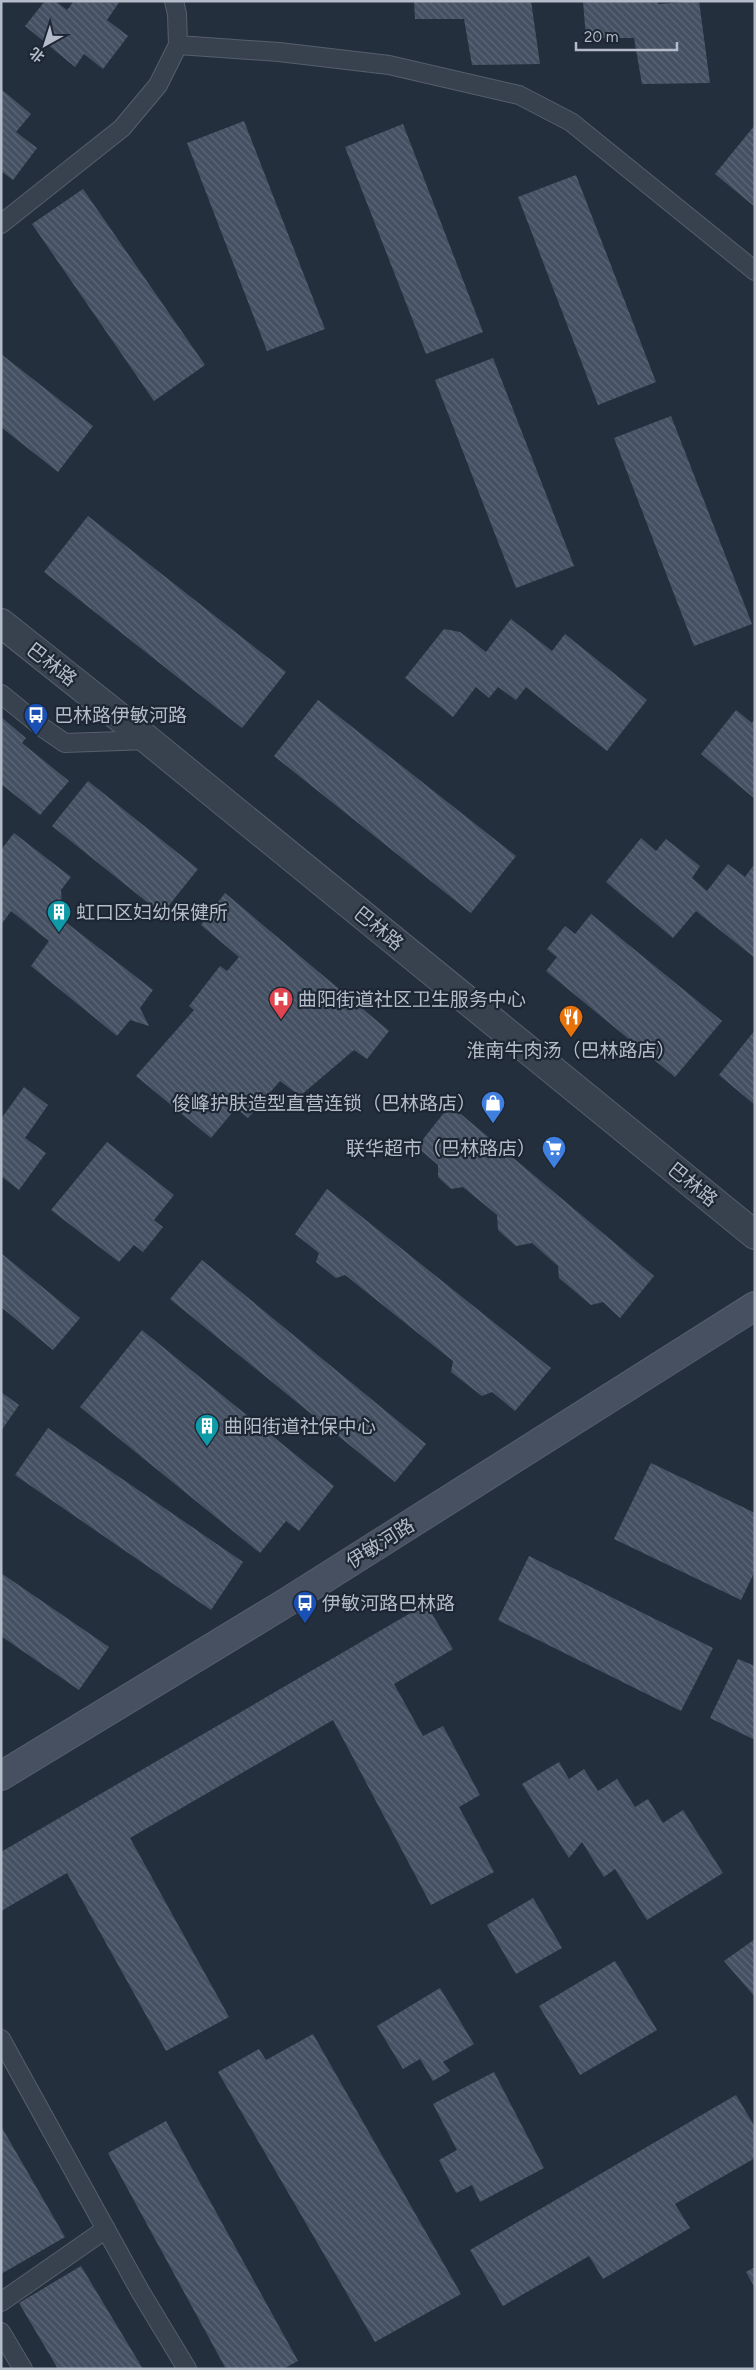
<svg xmlns="http://www.w3.org/2000/svg" width="756" height="2370" font-family="Figtree,'Noto Sans SC',sans-serif">
	<style>
		.building { fill: url(#building-back-hatch) }
		.lines { fill: none; stroke-linecap: round; stroke-linejoin: round }
		.lane-casing { stroke: #565f6c; stroke-width: 20 }
		.street-casing { stroke: #565f6c; stroke-width: 30 }
		.secondary-casing { stroke: #565f6c; stroke-width: 30 }
		.lane { stroke: #38414e; stroke-width: 18 }
		.street { stroke: #38414e; stroke-width: 28 }
		.secondary { stroke: #465061; stroke-width: 28 }
		.labels { text-anchor: middle; stroke-width: 4.5; stroke-linejoin: round; paint-order: stroke }
		.street-label { font-size: 19px; fill: #b4bcc9; stroke: #1d2633 }
		.poi-label { font-size: 19px; fill: #b4bcc9; stroke: #1d2633; text-anchor: start }
	</style>
	<defs>
		<pattern id="building-back-hatch" width="6" height="6" patternUnits="userSpaceOnUse" patternTransform="scale(1.25)"><rect width="6" height="6" fill="#455162"/><path d="M-1 5l2 2M0 0l6 6M5-1l2 2" fill="none" stroke="#5d6877"/></pattern>
	</defs>
	<rect width="100%" height="100%" fill="#242f3e"/>
	<path class="building" d="M45 1H55L67 10 74 1H120L107 20 128 36 103 69 84 54 75 67 25 26Z
		M414 1H531L540 64 472 65 464 19H415Z
		M583 1H658V4L699 1 710 83 642 84 634 38H586Z
		M1 89 31 114 16 132 37 148 13 180 1 171Z
		M244 121 325 329 267 351 187 143Z
		M403 124 483 332 426 354 345 147Z
		M755 125V207L715 174Z
		M576 175 656 382 598 405 518 197Z
		M83 189 205 365 154 401 32 224Z
		M1 354 93 426 58 472 1 427Z
		M493 358 574 566 516 588 435 380Z
		M671 416 752 624 694 646 614 438Z
		M88 516 286 672 242 728 44 572Z
		M511 619 552 651 565 634 647 700 607 751 526 687 516 700 498 687 489 698 476 687 453 717 405 678 444 629 460 632 486 652Z
		M318 700 516 856 471 913 274 756Z
		M736 710 752 723 755 719V799L701 754Z
		M1 717 26 738 22 743 69 781 40 815 1 784Z
		M88 781 198 869 162 914 52 826Z
		M14 833 71 877 61 890 63 920 153 990 140 1008 149 1026 130 1020 117 1036 31 966 49 941 11 911 1 925V850Z
		M641 838 656 851 666 839 700 866 692 878 707 891 728 864 745 877 753 866 755 868V958L696 911 673 938 606 882Z
		M225 893 389 1031 367 1059 354 1050 300 1096 280 1081 248 1118 236 1108 211 1138 136 1076 194 1010 189 1006 220 966 227 971 239 957 201 925Z
		M591 914 722 1021 675 1077 546 971 557 957 547 949 565 926 575 934Z
		M755 1030V1105L719 1075Z
		M24 1087 48 1105 25 1138 46 1153 19 1190 1 1176V1119Z
		M450 1105 654 1276 620 1318 603 1302 591 1305 559 1278 558 1266 532 1243 516 1246 498 1230 497 1215 463 1187 451 1189 438 1177V1165L417 1147Z
		M107 1142 174 1195 154 1220 163 1227 143 1252 134 1245 119 1262 51 1210Z
		M327 1189 551 1368 515 1411 492 1392 482 1396 451 1372 453 1361 345 1275 336 1278 316 1262 319 1253 295 1234Z
		M1 1253 80 1318 53 1350 1 1307Z
		M202 1260 426 1444 395 1482 170 1299Z
		M142 1330 334 1486 299 1531 286 1521 260 1553 80 1407Z
		M1 1392 19 1405 1 1431Z
		M48 1428 243 1562 211 1610 15 1475Z
		M651 1463 755 1513V1571L741 1600 614 1539Z
		M529 1556 713 1648 681 1711 498 1620Z
		M1 1573 109 1647 79 1690 1 1636Z
		M426 1604 453 1649 394 1684 423 1736 443 1726 480 1795 459 1807 494 1872 431 1905 333 1720 130 1838 229 2017 166 2051 67 1873 1 1911V1852Z
		M738 1659 755 1666V1740L710 1718Z
		M559 1762 569 1779 584 1769 598 1791 617 1779 635 1807 648 1799 663 1823 683 1810 723 1873 647 1920 615 1869 604 1877 582 1842 569 1858 522 1784Z
		M533 1898 562 1948 516 1974 487 1925Z
		M755 1939V1997L724 1961Z
		M615 1961 657 2030 580 2075 539 2006Z
		M440 1988 474 2044 443 2062 450 2071 433 2081 420 2059 403 2069 377 2026Z
		M313 2034 461 2294 375 2342 218 2072 259 2049 266 2060Z
		M494 2072 544 2168 480 2202 472 2185 456 2193 439 2160 457 2150 433 2104Z
		M736 2095 755 2127V2158L675 2204 690 2228 603 2279 589 2256 503 2306 470 2250Z
		M166 2121 298 2361 283 2369H226L108 2153Z
		M1 2126 65 2237 1 2274Z
		M81 2266 143 2369H58L19 2303Z
		M755 2267V2288L746 2272Z"/>
	<g class="lines">
		<defs>
			<path id="lane" d="M174 1 177 14 178 45
				M1 224 122 128 158 85 178 45 279 52 389 65 519 95 571 122 755 271
				M1 694 43 728 65 743 148 740
				M1 2039 140 2291 187 2369
				M1 2302 106 2229
				M1 2332 23 2369"/>
			<path id="street" d="M1 623 148 740 755 1235"/>
			<path id="secondary" d="M1 1776 287 1602 755 1306"/>
		</defs>
		<use href="#lane" class="lane-casing"/>
		<use href="#street" class="street-casing"/>
		<use href="#secondary" class="secondary-casing"/>
		<use href="#lane" class="lane"/>
		<use href="#street" class="street"/>
		<use href="#secondary" class="secondary"/>
	</g>
	<defs>
		<symbol id="bus-pin" viewBox="-11 -11 22 30"><path d="M0 17L-7.5 6A9.5 9.5 0 1 1 7.5 6Z" fill="#1a4fb4" stroke="#1d2633"/><path d="M-5-6H5V4H4V6H2V4H-2V6H-4V4H-5ZM-3.5-4V0h7V-4ZM-3.5 1.2v1.5H-2V1.2ZM2 1.2v1.5H3.5V1.2Z" fill="#fff"/></symbol>
		<symbol id="building-pin" viewBox="-11 -11 22 30"><path d="M0 17L-7.5 6A9.5 9.5 0 1 1 7.5 6Z" fill="#0f9aa8" stroke="#1d2633"/><path d="M-4-6H4V6H1V3H-1V6H-4ZM-2.5-4.3h1.7v1.8h-1.7ZM.8-4.3h1.7v1.8H.8ZM-2.5-1h1.7V.8h-1.7ZM.8-1h1.7V.8H.8Z" fill="#fff"/></symbol>
		<symbol id="hospital-pin" viewBox="-11 -11 22 30"><path d="M0 17L-7.5 6A9.5 9.5 0 1 1 7.5 6Z" fill="#e0444e" stroke="#1d2633"/><path d="M-5-5h3v3.5h4V-5h3V5h-3V1.5h-4V5h-3Z" fill="#fff"/></symbol>
		<symbol id="restaurant-pin" viewBox="-11 -11 22 30"><path d="M0 17L-7.5 6A9.5 9.5 0 1 1 7.5 6Z" fill="#e8710a" stroke="#1d2633"/><path d="M-5-6h1v4h1v-4h1v4h1v-4h1v5L-1.5 .5V6h-2V.5L-5-1ZM5-6V6H3V1.5H1.5Q1.5-4 5-6Z" fill="#fff"/></symbol>
		<symbol id="shop-pin" viewBox="-11 -11 22 30"><path d="M0 17L-7.5 6A9.5 9.5 0 1 1 7.5 6Z" fill="#3f7fe0" stroke="#1d2633"/><path d="M-5-2.5h2.3a2.7 3.5 0 0 1 5.4 0H5L5.5 6h-11ZM-1.5-2.5h3a1.5 2.3 0 0 0-3 0Z" fill="#fff"/></symbol>
		<symbol id="supermarket-pin" viewBox="-11 -11 22 30"><path d="M0 17L-7.5 6A9.5 9.5 0 1 1 7.5 6Z" fill="#3f7fe0" stroke="#1d2633"/><path d="M-6-5.5h2.5l.6 2H6L4.5 2H-2.5L-4.4-4H-6ZM-1.5 3.2a1.3 1.3 0 1 0 .1 0ZM3 3.2a1.3 1.3 0 1 0 .1 0Z" fill="#fff"/></symbol>
	</defs>
	<g fill-rule="evenodd">
		<use href="#bus-pin" x="22" y="701" width="28" height="38"/>
		<use href="#building-pin" x="45" y="898" width="28" height="38"/>
		<use href="#hospital-pin" x="267" y="985" width="28" height="38"/>
		<use href="#restaurant-pin" x="557" y="1003" width="28" height="38"/>
		<use href="#shop-pin" x="479" y="1089" width="28" height="38"/>
		<use href="#supermarket-pin" x="540" y="1134" width="28" height="38"/>
		<use href="#building-pin" x="193" y="1412" width="28" height="38"/>
		<use href="#bus-pin" x="291" y="1589" width="28" height="38"/>
	</g>
	<g class="labels">
		<g class="street-label">
			<text transform="translate(52 664) rotate(38)" y="7">巴林路</text>
			<text transform="translate(379 928) rotate(39)" y="7">巴林路</text>
			<text transform="translate(693 1184) rotate(39)" y="7">巴林路</text>
			<text transform="translate(380 1543) rotate(-32)" y="7">伊敏河路</text>
		</g>
		<g class="poi-label">
			<text x="54" y="722">巴林路伊敏河路</text>
			<text x="76" y="919">虹口区妇幼保健所</text>
			<text x="298" y="1006">曲阳街道社区卫生服务中心</text>
			<text x="571" y="1057" text-anchor="middle">淮南牛肉汤（巴林路店）</text>
			<text x="476" y="1110" text-anchor="end">俊峰护肤造型直营连锁（巴林路店）</text>
			<text x="536" y="1155" text-anchor="end">联华超市（巴林路店）</text>
			<text x="224" y="1433">曲阳街道社保中心</text>
			<text x="322" y="1610">伊敏河路巴林路</text>
		</g>
	</g>
	<rect width="756" height="2370" fill="none" stroke="#b4bcc9" stroke-width="5"/>
	<g transform="translate(45 45) rotate(219)" stroke="#1d2633" stroke-width="4" paint-order="stroke">
	<path d="M0-4L9 19L0 12L-9 19Z" fill="#b4bcc9"/>
	<text y="-8" font-size="14" font-weight="bold" text-anchor="middle" fill="#b4bcc9">北</text>
	</g>
	<path d="M576 42v8h101v-8" fill="none" stroke="#b4bcc9" stroke-width="2.5"/>
	<text x="584" y="42" font-size="15" fill="#b4bcc9" stroke="#1d2633" stroke-width="4" paint-order="stroke">20 m</text>
</svg>
